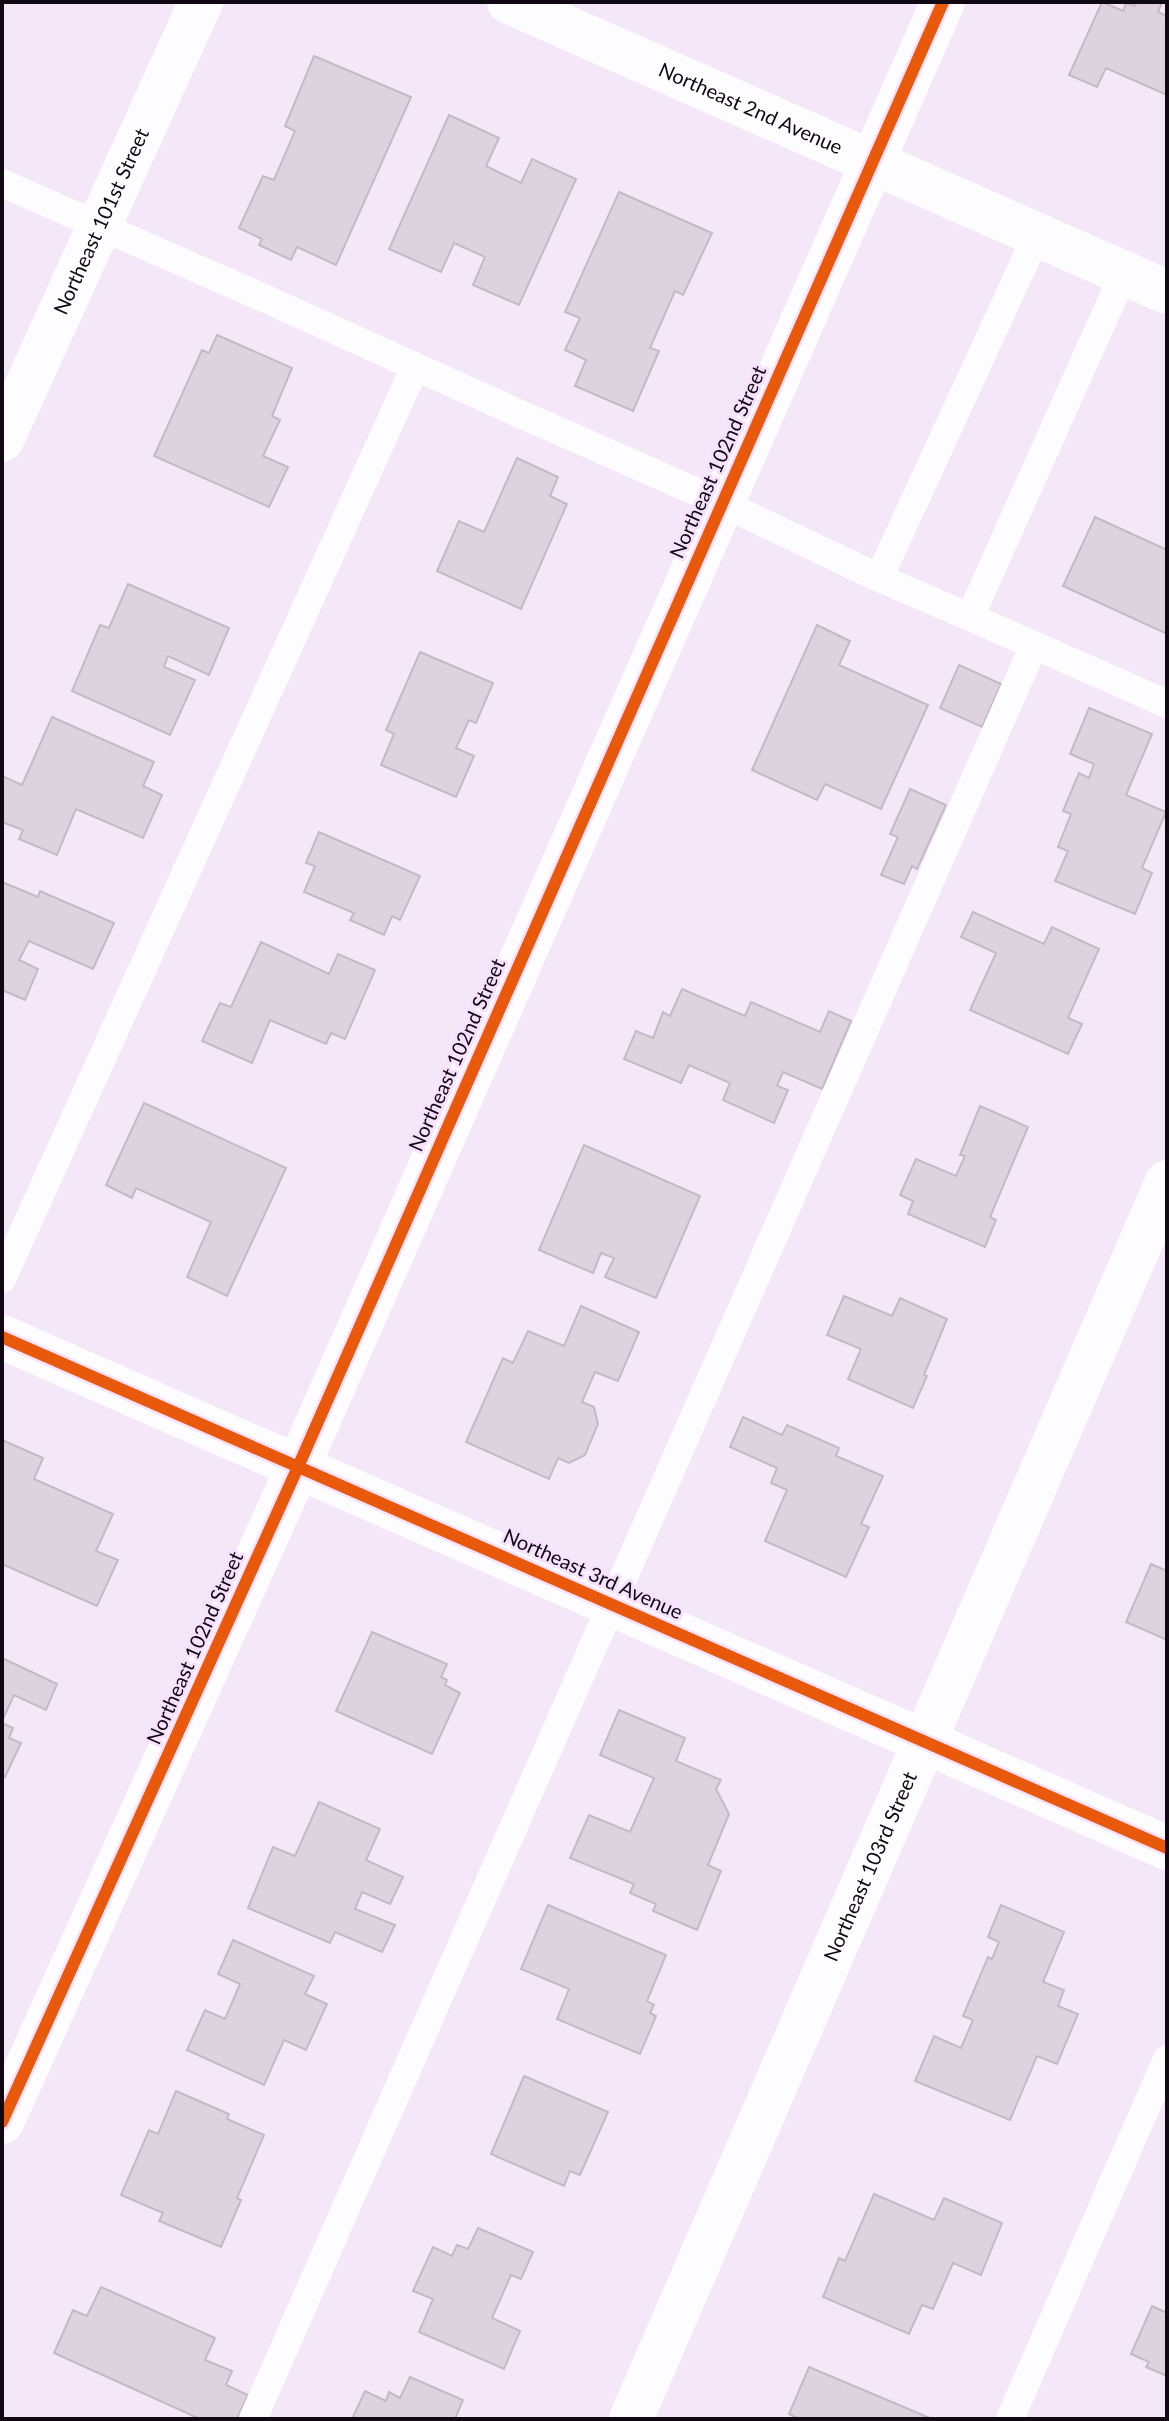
<svg xmlns="http://www.w3.org/2000/svg" width="1169" height="2421" font-family="Lato,sans-serif">
	<style>
		.building { fill: #dcd3df; stroke: #c4bac6; stroke-width: 2 }
		.lines { fill: none; stroke-linecap: round; stroke-linejoin: round }
		.lane { stroke: #fdfcfe; stroke-width: 28 }
		.street { stroke: #fdfcfe; stroke-width: 44 }
		.secondary { stroke: #fdfcfe; stroke-width: 44 }
		.cycleway-casing { stroke: #f7e1ff; stroke-width: 17 }
		.cycleway { stroke: #e8590c; stroke-width: 12 }
		.labels { text-anchor: middle; stroke-width: 6; stroke-linejoin: round; paint-order: stroke }
		.street-label { font-size: 20px; fill: #100812; stroke: #f7e1ff }
	</style>
	<rect width="100%" height="100%" fill="#f4e8f8"/>
	<path class="building" d="M1102 2 1123 11 1126 3 1135 6 1137 2H1162L1158 12 1167 16V95L1106 68 1097 87 1069 75Z
		M314 56 411 97 336 265 297 247 291 260 259 245 262 239 239 228 263 176 274 180 295 131 285 126Z
		M449 115 499 138 486 166 521 183 532 159 576 179 519 305 473 285 485 257 454 243 441 272 389 249Z
		M619 192 712 233 683 295 675 291 650 348 659 351 633 411 575 386 586 360 565 350 580 318 565 312Z
		M217 335 292 368 272 416 280 420 263 456 288 467 269 507 154 456 202 350 209 353Z
		M517 458 558 477 550 496 567 504 521 609 437 571 459 521 484 532Z
		M1095 517 1167 550V634L1063 586Z
		M128 584 229 628 209 675 168 656 164 667 195 680 170 735 72 691 100 625 109 628Z
		M817 625 850 641 839 665 928 705 881 809 825 784 817 800 752 770Z
		M420 652 493 683 476 723 469 720 456 748 474 756 456 797 381 765 394 734 386 730Z
		M959 665 1001 684 982 727 940 708Z
		M1089 708 1152 734 1126 795 1166 812 1142 868 1152 873 1135 914 1055 881 1068 851 1058 847 1071 814 1063 811 1079 773 1089 778 1094 764 1070 754Z
		M52 717 154 762 143 786 162 795 143 838 76 809 57 855 19 839 23 830 2 822V776L22 785Z
		M910 789 946 805 917 869 912 866 904 884 881 875 898 837 890 834Z
		M319 832 420 876 400 920 392 916 384 935 350 920 354 913 304 892 315 866 306 863Z
		M2 882 38 897 40 891 114 923 93 969 29 941 19 960 38 969 25 1000 2 990Z
		M973 912 1044 944 1052 927 1099 949 1068 1018 1082 1024 1068 1054 970 1010 996 953 961 937Z
		M261 942 329 974 338 954 375 970 345 1039 331 1033 326 1044 270 1020 252 1063 202 1041 220 1003 231 1007Z
		M682 989 745 1016 751 1002 820 1032 829 1011 851 1021 822 1089 783 1072 777 1086 788 1090 774 1123 723 1100 730 1083 689 1065 681 1083 624 1059 636 1031 653 1038 663 1012 670 1016Z
		M144 1103 286 1168 227 1296 187 1277 211 1222 136 1188 132 1198 106 1185Z
		M980 1106 1028 1127 990 1217 996 1220 985 1247 908 1214 913 1201 900 1195 916 1159 956 1176 965 1156 960 1155Z
		M584 1145 700 1196 656 1298 605 1277 614 1258 601 1253 593 1273 539 1250Z
		M844 1296 892 1316 900 1298 947 1319 924 1375 927 1376 913 1408 848 1379 861 1349 827 1335Z
		M581 1306 639 1332 618 1381 595 1372 582 1402 594 1407 598 1424 585 1455 569 1463 558 1458 549 1479 466 1442 503 1358 513 1363 528 1331 564 1346Z
		M743 1417 782 1435 787 1425 839 1448 836 1456 883 1476 861 1524 869 1527 846 1577 765 1541 787 1490 771 1483 777 1468 730 1447Z
		M2 1440 43 1458 34 1479 113 1514 96 1551 118 1560 97 1606 2 1564Z
		M1151 1564 1167 1571V1640L1126 1622Z
		M372 1632 447 1664 441 1677 447 1680 445 1685 460 1693 432 1754 336 1711Z
		M2 1658 57 1684 46 1710 14 1695 2 1721Z
		M619 1710 685 1738 676 1761 721 1780 716 1789 729 1814 708 1865 721 1871 697 1930 653 1911 656 1904 630 1893 634 1884 570 1858 589 1815 630 1832 654 1778 600 1755Z
		M2 1723 13 1728 9 1738 21 1743 5 1777 2 1775Z
		M319 1802 380 1829 366 1860 403 1877 390 1904 362 1892 355 1909 395 1925 382 1952 335 1932 330 1943 248 1908 273 1847 295 1856Z
		M548 1905 666 1955 647 2001 654 2005 650 2013 656 2016 640 2054 557 2019 569 1989 521 1969Z
		M1001 1905 1064 1932 1043 1982 1064 1990 1058 2006 1078 2014 1057 2064 1037 2056 1010 2120 915 2081 934 2036 961 2048 973 2020 963 2016 988 1957 992 1959 999 1942 988 1937Z
		M233 1940 314 1976 305 1994 327 2004 306 2050 284 2040 264 2085 187 2050 205 2010 225 2019 240 1984 218 1974Z
		M524 2076 608 2112 580 2175 570 2171 564 2186 491 2154Z
		M176 2091 229 2114 227 2119 264 2135 237 2198 241 2200 221 2247 159 2221 163 2213 121 2195 149 2130 158 2134Z
		M874 2194 934 2220 944 2198 1002 2223 981 2275 953 2263 933 2309 922 2305 909 2334 823 2297 839 2258 845 2261Z
		M478 2228 533 2252 521 2279 511 2275 492 2318 520 2331 504 2369 419 2332 433 2299 413 2291 433 2247 452 2256 457 2245 468 2249Z
		M101 2287 215 2338 205 2360 232 2371 226 2385 248 2395 237 2419H200L54 2353 73 2310 87 2316Z
		M1152 2306 1167 2313V2376L1146 2367 1149 2362 1131 2354Z
		M809 2367 932 2419H800L789 2414Z
		M410 2377 463 2400 455 2419H352L365 2391 386 2401 389 2392 400 2398Z"/>
	<g class="lines">
		<path class="lane" d="M2 183 266 299 518 413 722 503 879 578 970 617 1124 273
			M879 578 1037 235
			M970 617 1167 704
			M2 1279 415 367
			M253 2419 1034 645
			M1010 2419 1167 2059"/>
		<g class="street">
			<path id="s1" d="M2 440 201 2"/>
			<path d="M2 1337 1167 1848"/>
			<path d="M2 2122 298 1467 943 2"/>
		</g>
		<g class="secondary">
			<path id="s2" d="M509 2 1167 292"/>
			<path id="s3" d="M631 2419 1167 1182"/>
		</g>
		<defs>
			<path id="cycleway" d="M2 1337 1167 1848
				M2 2122 298 1467 943 2"/>
		</defs>
		<use href="#cycleway" class="cycleway-casing"/>
		<use href="#cycleway" class="cycleway"/>
	</g>
	<g class="labels">
		<g class="street-label">
			<text dy="7" stroke="none"><textPath href="#s2" startOffset="264">Northeast 2nd Avenue</textPath></text>
			<text dy="7" stroke="none"><textPath href="#s1" startOffset="240">Northeast 101st Street</textPath></text>
			<text transform="translate(718 462) rotate(-66)" y="7">Northeast 102nd Street</text>
			<text transform="translate(457 1055) rotate(-66)" y="7">Northeast 102nd Street</text>
			<text transform="translate(593 1574) rotate(24)" y="7">Northeast 3rd Avenue</text>
			<text transform="translate(195 1648) rotate(-66)" y="7">Northeast 102nd Street</text>
			<text dy="7" stroke="none"><textPath href="#s3" startOffset="602">Northeast 103rd Street</textPath></text>
		</g>
	</g>
	<rect width="1169" height="2421" fill="none" stroke="#100812" stroke-width="8"/>
</svg>
